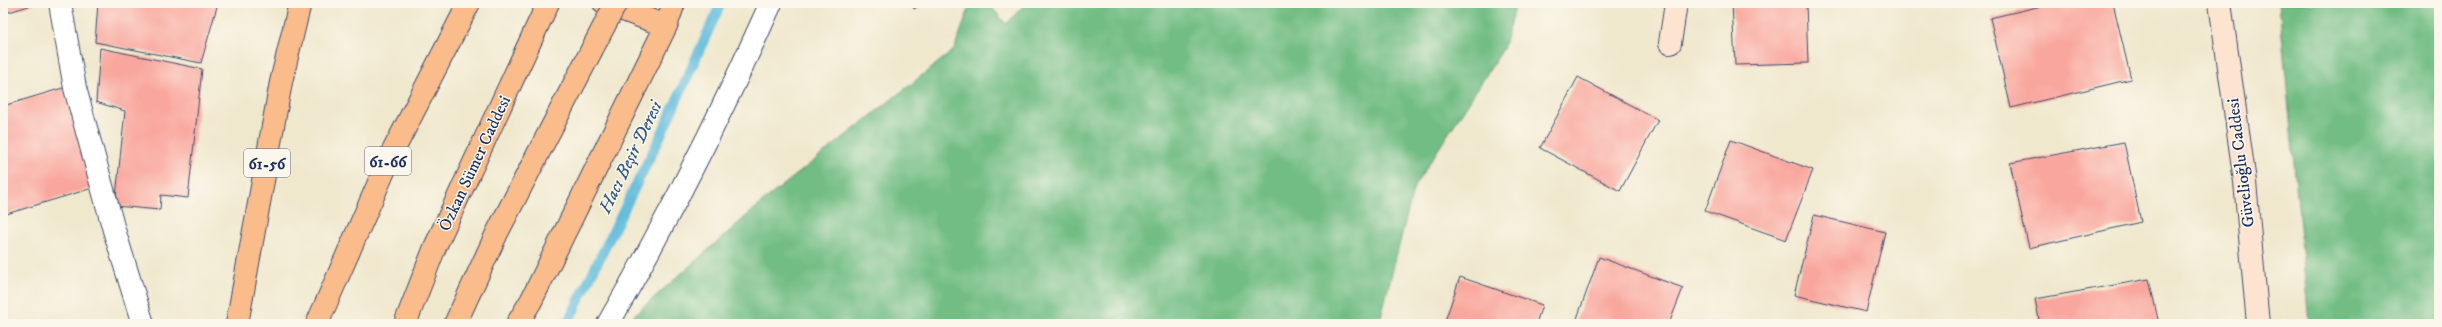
<svg xmlns="http://www.w3.org/2000/svg" width="2442" height="327" font-family="'IM FELL DW Pica',serif">
	<style>
		.forest { fill: #72bd84; stroke: #467671 }
		.lines { fill: none; stroke-linecap: round; stroke-linejoin: round }
		.stream { stroke: #5ebbdc; stroke-width: 10 }
		.building { fill: #f9a79e }
		.street-casing { stroke: #3b4b6f; stroke-width: 24 }
		.secondary-casing { stroke: #3b4b6f; stroke-width: 24 }
		.primary-casing { stroke: #3b4b6f; stroke-width: 24 }
		.street { stroke: #fff; stroke-width: 22 }
		.secondary { stroke: #fde4d1; stroke-width: 22 }
		.primary { stroke: #fabc8b; stroke-width: 22 }
		.highway-bridge-casing { stroke: #3b4b6f; stroke-width: 24; stroke-linecap: butt }
		.highway-bridge { stroke: #fabc8b; stroke-width: 22 }
		.labels { text-anchor: middle; stroke-width: 3; stroke-linejoin: round; paint-order: stroke }
		.shield { fill: #fbf7ec; stroke: #5e6b89; stroke-width: 1 }
		.shield-label { font-size: 16px; font-weight: bold; fill: #1b2f5e }
		.street-label { font-size: 17px; fill: #1b2f5e; stroke: #fbf7ec }
		.water-label { font-size: 18px; font-style: italic; fill: #2f5984; stroke: #fbf7ec }
	</style>
	<rect width="100%" height="100%" fill="#fbf7ec"/>
	<filter id="ink" filterUnits="userSpaceOnUse"><feTurbulence type="fractalNoise" baseFrequency=".025" numOctaves="2"/><feDisplacementMap in="SourceGraphic" scale="8" xChannelSelector="R" yChannelSelector="G"/><feConvolveMatrix kernelMatrix="1 2 1 2 8 2 1 2 1" color-interpolation-filters="sRGB"/></filter>
	<filter id="wash" filterUnits="userSpaceOnUse"><feTurbulence type="fractalNoise" baseFrequency=".012" numOctaves="4" result="noise"/><feDisplacementMap in="SourceGraphic" scale="16" xChannelSelector="R" yChannelSelector="G"/><feGaussianBlur stdDeviation="0.9" result="paint"/><feColorMatrix in="noise" values="0 0 0 0 0 0 0 0 0 0 0 0 0 0 0 0 0 1.4 0 .05"/><feComposite in="paint" operator="in"/></filter>
	<g filter="url(#wash)">
		<rect width="100%" height="100%" fill="#f0e8cd"/>
		<path class="forest" d="M971 3H988L1006 24 1026 3H1516L1503 49 1414 187 1379 324H624L767 198 954 50Z
			M2279 3H2439V324H2309Z"/>
		<g class="lines">
			<path class="stream" d="M567 324 661 135 721 3"/>
		</g>
		<g id="blocks">
			<path class="building" d="M3 3H38L3 14Z
				M98 3H218L201 63 95 42Z
				M911 3H924L914 9Z
				M1007 3H1016L1011 7Z
				M1644 3H1656L1655 6Z
				M1732 3H1806L1808 63 1735 65Z
				M2054 3H2113L2131 79 2011 108 1990 18Z
				M100 48 202 69 188 198 161 195 160 210 115 206 125 111 96 102Z
				M1578 77 1658 120 1620 191 1540 148Z
				M66 87 96 187 3 215V106Z
				M1731 140 1813 170 1786 240 1705 211Z
				M2124 142 2141 222 2029 248 2010 163Z
				M1814 215 1885 232 1866 312 1794 295Z
				M1599 257 1683 288 1669 324H1575Z
				M1460 277 1542 305 1536 324H1444Z
				M2149 279 2159 324H2040L2035 299Z"/>
		</g>
	</g>
	<g filter="url(#ink)">
		<use href="#blocks" fill-opacity="0" stroke="#3b4b6f" stroke-width="1"/>
		<g class="lines">
			<defs>
				<path id="street" d="M60 3 75 88 114 230 143 324
					M608 324C668 220 722 113 771 3"/>
				<path id="secondary" d="M2220 3 2245 182 2258 324
					M1670 43 1676 3"/>
				<path id="primary" d="M604 3 666 26
					M237 324 281 82 300 3
					M317 324 391 155 469 3
					M405 324 435 247 548 3
					M517 324 531 301 666 26 674 3"/>
			</defs>
			<use href="#street" class="street-casing"/>
			<use href="#secondary" class="secondary-casing"/>
			<use href="#primary" class="primary-casing"/>
			<use href="#street" class="street"/>
			<use href="#secondary" class="secondary"/>
			<use href="#primary" class="primary"/>
			<defs>
				<path id="highway-bridge" d="M455 324 497 233 616 3"/>
			</defs>
			<use href="#highway-bridge" class="highway-bridge-casing"/>
			<use href="#highway-bridge" class="highway-bridge"/>
		</g>
	</g>
	<g class="labels">
		<g class="shield">
			<rect x="365" y="147" width="46" height="28" rx="3"/>
			<rect x="244" y="149" width="46" height="28" rx="3"/>
		</g>
		<g class="shield-label">
			<text x="388" y="167">61-66</text>
			<text x="267" y="169">61-56</text>
		</g>
		<g class="street-label">
			<text transform="translate(474 163) rotate(-65)" y="6">Özkan Sümer Caddesi</text>
			<text transform="translate(2240 163) rotate(-97)" y="6">Güvelioğlu Caddesi</text>
		</g>
		<g class="water-label">
			<text transform="translate(630 157) rotate(-64)" y="6">Hacı Beşir Deresi</text>
		</g>
	</g>
	<rect width="2442" height="327" fill="none" stroke="#fbf7ec" stroke-width="16"/>
</svg>
